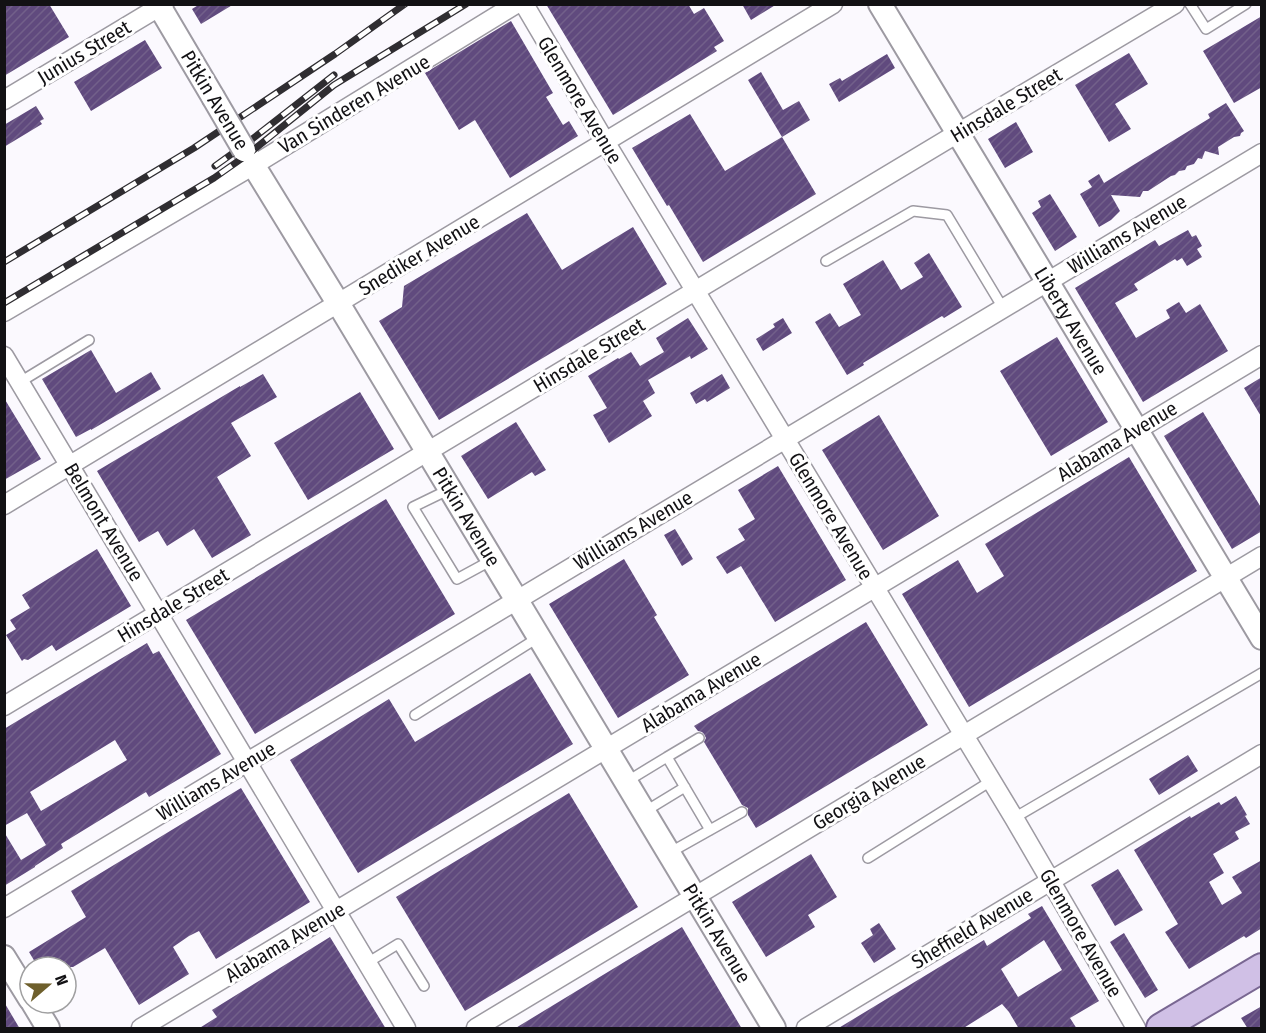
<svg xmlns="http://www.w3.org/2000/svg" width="1266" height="1033" font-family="'Fira Sans Condensed',sans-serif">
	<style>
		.building { fill: url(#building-hatch); fill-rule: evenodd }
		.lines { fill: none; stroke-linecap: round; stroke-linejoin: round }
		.service-casing { stroke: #9d9aa2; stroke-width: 12 }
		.minor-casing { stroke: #9d9aa2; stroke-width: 21 }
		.tertiary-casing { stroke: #9d9aa2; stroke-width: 26 }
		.primary-casing { stroke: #796792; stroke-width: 32 }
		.service { stroke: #fff; stroke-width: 9 }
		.minor { stroke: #fff; stroke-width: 18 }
		.tertiary { stroke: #fff; stroke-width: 22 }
		.primary { stroke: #d0c0e6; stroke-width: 28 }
		.rail-casing { stroke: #2f2d31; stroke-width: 7 }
		.rail { stroke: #fff; stroke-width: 4.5; stroke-dasharray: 14; stroke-linecap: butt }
		.tertiary-bridge-casing { stroke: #9d9aa2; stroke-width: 26; stroke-linecap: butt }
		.tertiary-bridge { stroke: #fff; stroke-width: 22 }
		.labels { text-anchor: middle; stroke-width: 6; stroke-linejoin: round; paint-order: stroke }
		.street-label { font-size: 20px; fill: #121114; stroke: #fff }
	</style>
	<defs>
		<pattern id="building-hatch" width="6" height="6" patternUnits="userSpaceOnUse" patternTransform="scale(1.5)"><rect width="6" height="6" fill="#604a7e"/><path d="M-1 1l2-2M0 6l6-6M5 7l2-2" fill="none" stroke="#72608a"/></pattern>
	</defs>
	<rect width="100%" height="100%" fill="#fbf9fe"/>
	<path class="building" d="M4 4H49L69 37 4 76Z
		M200 4H234L201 24 192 9Z
		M546 4H688L694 14 704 8 724 41 714 47 717 51 613 115Z
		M742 4H777L751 20Z
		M1262 16V87L1234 103 1203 51Z
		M511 21 553 93 546 97 563 125 569 121 578 136 510 178 475 120 459 130 425 73Z
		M145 40 162 68 91 111 74 82Z
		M1129 53 1148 84 1115 104 1131 129 1109 142 1075 85Z
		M887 54 895 68 839 102 829 84 840 78 842 81Z
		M761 72 783 110 799 101 810 120 782 137 748 80Z
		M1226 103 1244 131 1241 133 1240 136 1234 137 1218 147 1219 155 1205 151 1202 159 1198 158 1194 164 1187 166 1185 170 1179 171 1175 175 1171 176 1148 191H1143L1140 197 1111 195 1120 211 1111 220 1099 227 1080 194 1092 187 1088 181 1099 174 1104 183 1210 118 1208 114Z
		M36 106 44 119 40 121 42 124 4 147V125Z
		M690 114 725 171 782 137 816 194 703 262 669 205 667 206 632 148Z
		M1016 122 1033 152 1005 168 988 139Z
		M1050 194 1077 237 1055 251 1032 213 1041 207 1038 201Z
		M527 213 562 270 633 227 667 284 439 420 379 321 402 307 404 286Z
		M1188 230 1192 237 1196 235 1202 246 1197 249 1202 257 1187 266 1182 258 1177 261 1175 259 1134 284 1138 290 1115 303 1136 338 1170 318 1166 310 1179 302 1186 313 1200 304 1228 351 1143 402 1075 288 1155 240 1159 246Z
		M929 253 962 307 944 318 942 316 863 363 864 365 847 375 815 322 830 313 839 327 861 315 843 284 883 260 901 290 923 277 914 263Z
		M688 318 708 349 691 359 690 356 648 380 655 393 643 401 652 416 609 443 593 415 607 408 588 376 618 358 619 359 631 352 640 366 664 352 656 338Z
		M783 318 792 333 763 351 756 339 775 327 773 324Z
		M1057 337 1108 422 1051 456 1000 371Z
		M91 350 116 393 151 372 161 389 91 430V429L76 437 42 379Z
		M263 374 277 397 231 423 251 456 217 477 251 535 212 558 194 529 167 546 158 531 139 542 97 471 240 386V387Z
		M722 374 730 388 707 402 705 399 696 404 690 393Z
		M1262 377V418L1244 388Z
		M360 392 394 449 308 500 274 443Z
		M4 398 41 459 4 480Z
		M1203 412 1262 509V531L1232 549 1164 436Z
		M879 415 939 516 883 550 822 450Z
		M516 422 546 470 535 476 532 472 488 499 461 456Z
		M1129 457 1197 571 969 707 902 594 958 560 977 593 1004 576 985 544Z
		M778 466 846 580 775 622 741 566 727 574 716 557 745 540 738 529 755 519 738 490Z
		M386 499 455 614 255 734 186 620Z
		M675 529 693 559 682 566 664 535Z
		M97 549 131 606 56 651 52 645 28 660 24 659 22 661 6 635 16 629 10 620 30 608 22 595Z
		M624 559 657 615 654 617 689 675 618 718 549 604Z
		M866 622 928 725 756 828 748 815V808L742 805 704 742 706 738 704 734 702 732 698 731 694 726Z
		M147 643 153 654 159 651 221 754 149 797 146 792 61 844 63 848 35 866V867L4 886V832L21 860 46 845 27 813 4 826V729ZM115 740 127 760 41 811 30 792Z
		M530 673 573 744 358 873 290 760 389 699 415 742Z
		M1188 755 1198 771 1159 795 1149 779Z
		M241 788 310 902 216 959 199 931 189 936 173 947 189 974 139 1005 105 948 73 967H38L29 952 86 917 71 891Z
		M569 793 638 907 465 1011 396 897Z
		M1236 796 1247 815 1245 816 1250 824 1235 832 1239 839 1213 854 1224 873 1209 882 1222 905 1242 893 1232 877 1262 860V928L1246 938 1244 936 1189 969 1165 932 1178 924 1134 850 1190 816 1191 818 1219 802 1221 805Z
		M811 854 837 897 808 915 815 927 766 957 732 902Z
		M1118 869 1143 910 1115 926 1091 885Z
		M1042 906 1099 1001 1070 1018 1077 1029H1019L1009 1012 1002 1004 962 1029H837L984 940 987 946 1031 918 1028 914ZM1044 940 1062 970 1018 997 1001 969Z
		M879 923 896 949 874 963 861 943 873 935 870 929Z
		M682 927 742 1029H514Z
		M1124 933 1158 990 1145 998 1110 942Z
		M330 937 386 1029H198L217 1017 212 1010Z
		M4 1002 20 1029H4Z
		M1262 1006V1029H1248L1241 1018Z"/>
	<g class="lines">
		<defs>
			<path id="service" d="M1190 4 1206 29 1246 4
				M826 261 913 211 947 215 1003 308
				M20 382 89 340
				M450 489 413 507 457 579 492 560
				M415 715 539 637
				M699 738 667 757 710 830
				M626 782 667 757
				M644 812 685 787
				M1014 818 1262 673
				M669 853 742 812
				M868 858 991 781
				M367 963 398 944 424 986"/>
			<path id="minor" d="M524 4 606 143 1014 818 1136 1028
				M4 100 164 4
				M4 312 254 165 516 4
				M4 356 406 1028
				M4 505 833 4
				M4 706 958 133 1175 4
				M4 908 1262 153
				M141 1028 1262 355
				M476 1028 1262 556
				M806 1028 1262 754"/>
			<g id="tertiary">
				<path d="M158 4 213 97"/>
				<path id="s1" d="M880 4 1262 638"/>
				<path id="s2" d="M244 150 338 303 774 1028"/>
				<path d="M4 957 30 999"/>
				<path d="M33 1003 48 1028"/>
			</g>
			<path id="primary" d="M1161 1028 1262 968"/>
		</defs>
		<use href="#service" class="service-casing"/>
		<use href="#minor" class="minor-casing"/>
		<use href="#tertiary" class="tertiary-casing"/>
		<use href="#primary" class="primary-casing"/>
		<use href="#service" class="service"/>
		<use href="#minor" class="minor"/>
		<use href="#tertiary" class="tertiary"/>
		<use href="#primary" class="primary"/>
		<defs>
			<path id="rail" d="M215 166 251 140 334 75
				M4 262 194 148 335 54 405 4
				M4 303 214 178 251 152 334 85 466 4"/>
		</defs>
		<use href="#rail" class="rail-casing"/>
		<use href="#rail" class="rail"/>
		<defs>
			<path id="tertiary-bridge" d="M213 97 244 150"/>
		</defs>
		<use href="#tertiary-bridge" class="tertiary-bridge-casing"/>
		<use href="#tertiary-bridge" class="tertiary-bridge"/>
	</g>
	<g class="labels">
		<g class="street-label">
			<text transform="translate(84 52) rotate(-31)" y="7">Junius Street</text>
			<text transform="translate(215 100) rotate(59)" y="7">Pitkin Avenue</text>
			<text transform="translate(580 100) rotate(59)" y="7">Glenmore Avenue</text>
			<text transform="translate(354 104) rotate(-31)" y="7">Van Sinderen Avenue</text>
			<text transform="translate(1006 105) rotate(-31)" y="7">Hinsdale Street</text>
			<text transform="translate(1127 234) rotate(-31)" y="7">Williams Avenue</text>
			<text transform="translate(419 255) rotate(-31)" y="7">Snediker Avenue</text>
			<text dy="7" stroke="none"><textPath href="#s1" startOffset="370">Liberty Avenue</textPath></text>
			<text transform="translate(589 355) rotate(-31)" y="7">Hinsdale Street</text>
			<text transform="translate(1117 441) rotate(-31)" y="7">Alabama Avenue</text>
			<text dy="7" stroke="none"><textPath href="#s2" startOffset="429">Pitkin Avenue</textPath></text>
			<text transform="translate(831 516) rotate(59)" y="7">Glenmore Avenue</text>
			<text transform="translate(104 522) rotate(59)" y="7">Belmont Avenue</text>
			<text transform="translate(633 530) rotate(-31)" y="7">Williams Avenue</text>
			<text transform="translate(173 605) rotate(-31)" y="7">Hinsdale Street</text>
			<text transform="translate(701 692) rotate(-31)" y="7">Alabama Avenue</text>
			<text transform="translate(216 781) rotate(-31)" y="7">Williams Avenue</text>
			<text transform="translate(869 792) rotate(-31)" y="7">Georgia Avenue</text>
			<text transform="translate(972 928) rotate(-31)" y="7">Sheffield Avenue</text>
			<text dy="7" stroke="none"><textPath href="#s2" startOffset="915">Pitkin Avenue</textPath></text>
			<text transform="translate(1081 933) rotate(60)" y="7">Glenmore Avenue</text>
			<text transform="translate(285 942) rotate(-31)" y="7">Alabama Avenue</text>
		</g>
	</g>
	<rect width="1266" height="1033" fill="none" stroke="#121114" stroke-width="12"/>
	<g transform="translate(48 985) rotate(70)"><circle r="28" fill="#ffffff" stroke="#a0a0a1" stroke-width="1.5"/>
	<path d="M0-4.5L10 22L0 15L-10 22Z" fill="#6e5f2c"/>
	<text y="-9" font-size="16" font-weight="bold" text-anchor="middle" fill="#121114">N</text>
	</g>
</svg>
